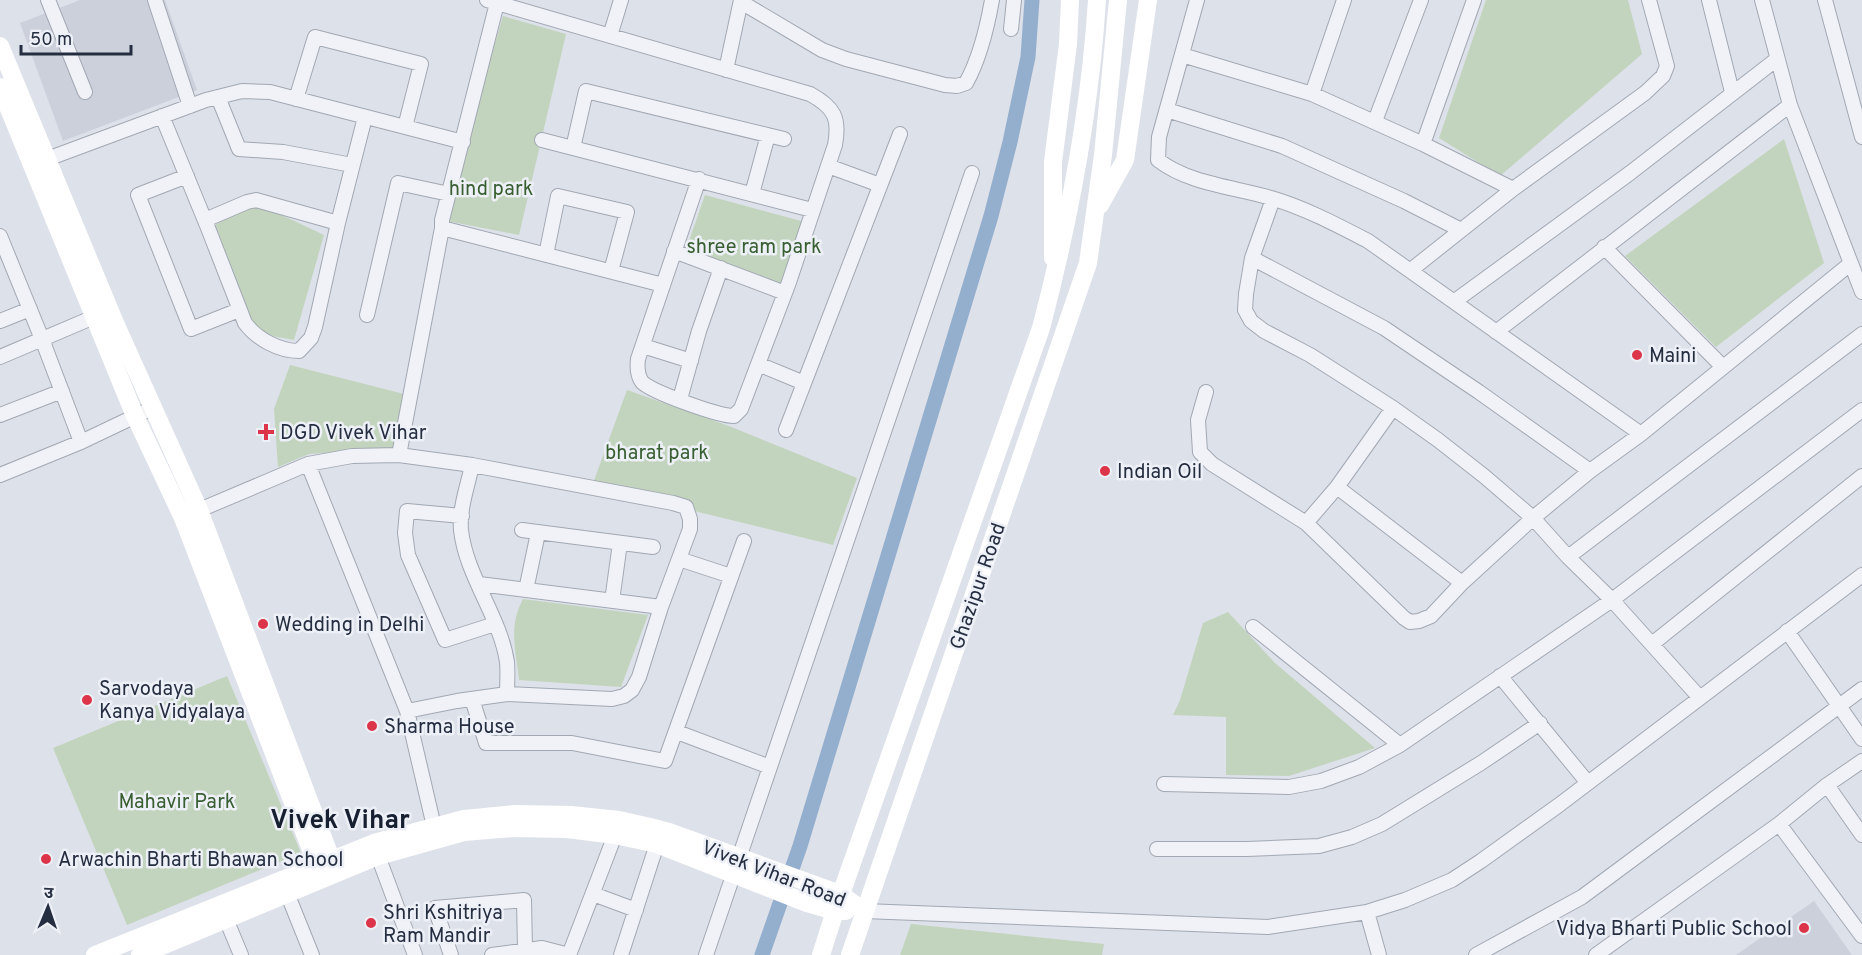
<svg xmlns="http://www.w3.org/2000/svg" width="1862" height="955" font-family="Overpass,'Noto Sans Devanagari',sans-serif">
	<style>
		.built { fill: #cbd0db }
		.green { fill: #c2d4bd }
		.lines { fill: none; stroke-linecap: round; stroke-linejoin: round }
		.canal { stroke: #94aecd; stroke-width: 15 }
		.street-casing { stroke: #a2a8b3; stroke-width: 16 }
		.street { stroke: #f0f2f7; stroke-width: 14 }
		.secondary { stroke: #fff; stroke-width: 18 }
		.poi-dot { fill: #dc3449; stroke: #edf0f6; stroke-width: 2 }
		.labels { text-anchor: middle; stroke-width: 5; stroke-linejoin: round; paint-order: stroke }
		.park-label { font-size: 20px; fill: #385e31; stroke: #edf0f6 }
		.poi-label { font-size: 20px; fill: #252e41; stroke: #edf0f6; text-anchor: start }
		.street-label { font-size: 20px; fill: #252e41; stroke: #edf0f6 }
		.district-label { font-size: 26px; font-weight: bold; fill: #172031; stroke: #edf0f6 }
	</style>
	<rect width="100%" height="100%" fill="#dde1e9"/>
	<path class="built" d="M80 0H165L197 90 63 141 20 23Z
		M1814 901 1852 955H1736Z"/>
	<path class="green" d="M1486 0H1628L1642 54 1500 176 1439 138Z
		M503 16 566 34 519 235 442 220Z
		M1784 139 1824 263 1716 347 1625 256Z
		M705 195 805 222 777 294 682 261Z
		M256 203 324 235 294 340 252 332 209 228Z
		M290 365 408 395 400 448 309 454 278 467 274 409Z
		M627 390 729 426 857 478 833 545 592 486Z
		M523 599 648 615 621 687 519 680C516 650 508 627 523 599Z
		M1228 612 1275 663 1375 748 1289 776 1226 775V717L1173 715 1180 700 1203 623Z
		M227 676 301 853 127 925 53 748Z
		M911 924 1104 944 1102 955H900Z"/>
	<g class="lines">
		<path class="canal" d="M762 955 800 846 991 216 1010 142 1028 57 1032 0"/>
		<defs>
			<path id="street" d="M48 0 85 92
				M155 0 190 106
				M487 0 810 94C834 107 840 118 835 145L788 285 741 409 734 416C718 416 652 392 642 382 637 375 637 367 638 359L699 179
				M1197 0 1159 137 1158 160C1189 184 1234 187 1271 198 1305 208 1337 225 1368 241L1641 434
				M1709 0 1732 92
				M1762 0 1790 105 1862 292
				M1825 0 1862 137
				M741 2 822 50 846 59 945 85 957 86 966 83C980 58 987 28 992 0
				M1011 29 1014 0
				M610 36 621 0
				M1182 55 1312 94 1423 144 1513 189
				M726 70 741 0
				M1312 94 1344 0
				M218 97 239 149 283 152 352 165
				M296 99 315 37 421 64 405 127
				M1167 110 1282 146 1404 201 1461 230
				M162 116 208 228 245 323C257 339 279 351 299 351L311 338 315 327 338 223 365 117
				M1375 121 1421 0
				M542 140 812 210
				M1423 144 1474 0
				M573 148 586 91 784 139
				M39 162 206 100 242 91 270 92 463 142
				M828 166 880 185
				M187 176 138 195 191 329 239 310
				M752 194 768 135
				M1273 199 1252 258 1246 294 1245 310 1251 321 1264 331 1310 355 1393 408 1438 440 1484 476 1533 518 1568 557 1612 600 1700 698
				M205 220 247 202 256 200 338 223
				M442 228 663 285
				M0 236 42 339 81 442
				M1604 247 1723 367
				M674 251 785 293
				M546 255 558 196 627 212 611 271
				M1252 258 1384 328 1479 392 1590 471
				M1411 270 1513 189 1645 93 1663 76 1667 66 1649 0
				M1455 301 1630 173 1777 59
				M367 315 398 183 449 194
				M0 321 30 309
				M1496 332 1790 105
				M643 346 691 361
				M0 357 94 317
				M758 364 804 383
				M1206 392 1198 420 1200 452 1212 464 1306 523 1404 618 1410 622 1419 621 1431 616 1462 583 1533 518 1590 471 1641 434 1850 264
				M680 399 699 331 721 268
				M0 415 62 391
				M786 430 900 134
				M399 455 442 228V220L497 3
				M308 464 407 711 436 835
				M472 465C468 485 459 509 461 530 466 576 500 616 507 662 508 672 507 684 507 694
				M0 475 81 442 144 412
				M1337 487 1462 583
				M190 514 308 464 352 456 399 455 472 465 673 503 686 507 690 519V529L661 607 639 677 632 690 624 696 612 699 507 694 457 701 407 711
				M462 516 407 511 405 533 408 555 445 640 495 624
				M1306 523 1337 487 1393 408
				M522 530 653 547
				M1568 557 1862 334
				M679 559 731 576
				M479 584 661 607
				M526 590 538 533
				M612 601 620 543
				M1253 627 1400 745
				M1787 631 1862 739
				M1652 644 1862 476
				M1500 676 1588 783
				M472 699 486 743H572L665 761 744 541
				M677 732 770 767
				M1164 784 1289 787 1321 781 1359 767 1400 745 1612 600 1862 410
				M1827 785 1862 835
				M1779 824 1862 936
				M1157 849H1247L1319 846 1352 837 1382 824 1481 763 1540 723
				M378 856 415 955
				M287 893 312 955
				M593 894 636 910
				M864 911 1268 927 1367 912 1405 900 1452 880 1481 861 1559 805 1862 575
				M1367 912 1379 955
				M226 919 241 955
				M451 955 435 908 524 900 525 950
				M492 955 542 948 569 955
				M569 955 615 835
				M621 955 657 844
				M706 955 972 173
				M1476 955 1582 897 1862 689
				M1596 955 1779 824 1827 785 1862 761"/>
		</defs>
		<use href="#street" class="street-casing"/>
		<use href="#street" class="street"/>
		<path class="secondary" d="M0 46 115 323 199 510 336 872
			M0 87 135 416 183 518 322 878
			M1100 205 1125 160 1148 0
			M1053 258V162L1068 44 1070 0
			M95 955 374 843 464 819 515 814 571 815 619 820 650 827 669 832 840 894 864 911
			M140 955 378 856 464 832 513 828 567 829 615 835 657 844 807 903 835 911H846
			M821 955 835 911 1041 328C1070 218 1090 113 1097 0
			M850 955 1088 263 1103 155 1118 0"/>
	</g>
	<g class="poi-dot">
		<circle cx="1637" cy="355" r="6"/>
		<path d="M263 423h6v6h6v6h-6v6h-6v-6h-6v-6h6z"/>
		<circle cx="1105" cy="471" r="6"/>
		<circle cx="263" cy="624" r="6"/>
		<circle cx="87" cy="700" r="6"/>
		<circle cx="372" cy="726" r="6"/>
		<circle cx="46" cy="859" r="6"/>
		<circle cx="371" cy="923" r="6"/>
		<circle cx="1804" cy="928" r="6"/>
	</g>
	<g class="labels">
		<g class="park-label">
			<text x="491" y="195">hind park</text>
			<text x="754" y="253">shree ram park</text>
			<text x="657" y="459">bharat park</text>
			<text x="177" y="808">Mahavir Park</text>
		</g>
		<g class="poi-label">
			<text x="1649" y="362">Maini</text>
			<text x="280" y="439">DGD Vivek Vihar</text>
			<text x="1117" y="478">Indian Oil</text>
			<text x="275" y="631">Wedding in Delhi</text>
			<text x="99" y="695">Sarvodaya<tspan x="99" dy="23">Kanya Vidyalaya</tspan></text>
			<text x="384" y="733">Sharma House</text>
			<text x="58" y="866">Arwachin Bharti Bhawan School</text>
			<text x="383" y="919">Shri Kshitriya<tspan x="383" dy="23">Ram Mandir</tspan></text>
			<text x="1792" y="935" text-anchor="end">Vidya Bharti Public School</text>
		</g>
		<g class="street-label">
			<text transform="translate(977 586) rotate(-71)" y="7">Ghazipur Road</text>
			<text transform="translate(774 873) rotate(21)" y="7">Vivek Vihar Road</text>
		</g>
		<g class="district-label">
			<text x="340" y="828">Vivek Vihar</text>
		</g>
	</g>
	<g transform="translate(48 907) rotate(2)" stroke="#edf0f6" stroke-width="4.5" paint-order="stroke">
	<path d="M0-4.5L10 22L0 15L-10 22Z" fill="#252e41"/>
	<text y="-9" font-size="16" font-weight="bold" text-anchor="middle" fill="#252e41">उ</text>
	</g>
	<path d="M21 45v9h110v-9" fill="none" stroke="#252e41" stroke-width="3"/>
	<text x="30" y="45" font-size="18" fill="#252e41" stroke="#edf0f6" stroke-width="4.5" paint-order="stroke">50 m</text>
</svg>
